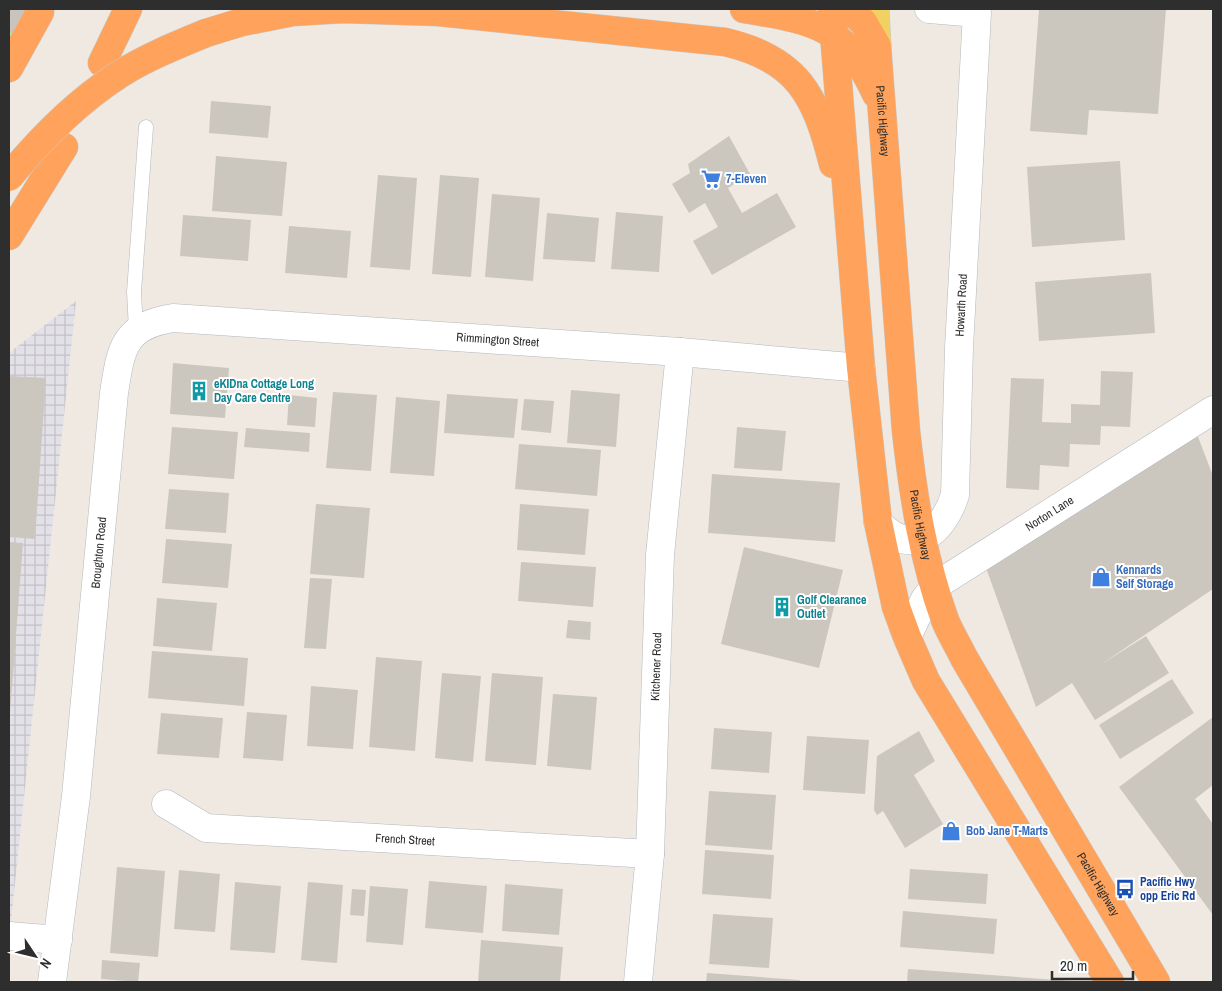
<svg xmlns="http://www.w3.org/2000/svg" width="1222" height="991" font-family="'Archivo Narrow',sans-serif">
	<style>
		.industrial { fill: url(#industrial-grid) }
		.grass { fill: url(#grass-tufts) }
		.building { fill: #cbc7bf }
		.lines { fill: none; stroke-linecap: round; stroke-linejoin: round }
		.highway-tunnel { stroke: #c8c4bd; stroke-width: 28; stroke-dasharray: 28 14; stroke-linecap: butt }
		.lane-casing { stroke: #b4b7c1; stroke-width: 15 }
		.street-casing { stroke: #b4b7c1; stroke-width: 29 }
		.primary-casing { stroke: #c9c9c9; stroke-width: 29 }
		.highway-casing { stroke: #c9c9c9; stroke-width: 29 }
		.lane { stroke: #fff; stroke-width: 14 }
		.street { stroke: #fff; stroke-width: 28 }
		.primary { stroke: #f2d163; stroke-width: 28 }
		.highway { stroke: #ffa35c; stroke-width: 28 }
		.highway-bridge-casing { stroke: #c9c9c9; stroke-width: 29; stroke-linecap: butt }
		.highway-bridge { stroke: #ffa35c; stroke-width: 28 }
		.labels { text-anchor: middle; stroke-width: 4; stroke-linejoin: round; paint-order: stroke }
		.street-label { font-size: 12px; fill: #2e2e2e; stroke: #fff }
		.shop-label { font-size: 12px; font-weight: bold; fill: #366cbe; stroke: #fff; text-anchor: start }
		.culture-label { font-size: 12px; font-weight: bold; fill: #0d838f; stroke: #fff; text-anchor: start }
		.transit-label { font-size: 12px; font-weight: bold; fill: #164399; stroke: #fff; text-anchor: start }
	</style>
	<defs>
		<pattern id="industrial-grid" width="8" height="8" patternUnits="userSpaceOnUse" patternTransform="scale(1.25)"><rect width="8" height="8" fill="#e3e1e8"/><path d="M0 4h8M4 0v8" fill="none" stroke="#c3c1c7"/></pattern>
		<pattern id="grass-tufts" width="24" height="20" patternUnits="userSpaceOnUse" patternTransform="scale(1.25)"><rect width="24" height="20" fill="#b6e59e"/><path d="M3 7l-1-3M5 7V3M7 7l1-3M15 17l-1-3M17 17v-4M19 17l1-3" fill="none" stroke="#9dc588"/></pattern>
	</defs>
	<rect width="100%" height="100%" fill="#efe9e1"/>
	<path class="industrial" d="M76 301 9 940V353Z"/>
	<path class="grass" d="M9 9H24L9 38Z"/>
	<path class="building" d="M1039 9H1166L1158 114 1089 110 1087 135 1030 131Z
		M211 101 271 106 268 138 209 133Z
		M729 136 750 174 728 188 742 213 777 193 796 227 712 275 693 241 718 227 705 203 689 213 672 184 690 173 688 164Z
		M216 156 287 162 282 216 212 211Z
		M1120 161 1125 240 1032 247 1027 167Z
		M378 175 417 178 410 270 370 267Z
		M440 175 479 178 471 277 432 274Z
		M492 194 540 198 533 281 485 277Z
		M616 212 663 216 659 272 611 269Z
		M547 213 599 218 595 262 543 259Z
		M183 215 251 220 248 261 180 256Z
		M289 226 351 231 347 278 285 273Z
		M1151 273 1155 333 1039 341 1035 282Z
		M173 363 229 368 225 418 170 414Z
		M1101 371 1133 372 1130 427 1101 426 1100 445 1070 444 1069 467 1040 465 1039 490 1006 488 1011 378 1044 379 1042 422 1071 423V404L1100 405Z
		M9 376 46 378 35 539 9 537Z
		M571 390 620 394 616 447 567 443Z
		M333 392 377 395 371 471 326 468Z
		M447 394 518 399 514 438 444 433Z
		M289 395 317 398 315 427 287 425Z
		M396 397 440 401 434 476 390 473Z
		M524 399 554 401 551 433 521 430Z
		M172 427 238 432 234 479 168 474Z
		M737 427 786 431 782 471 734 468Z
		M246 428 310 433 309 452 244 447Z
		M1195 429 1213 476V589L1100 665 1146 636 1169 673 1095 720 1072 683 1036 707 985 565Z
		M519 444 601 450 597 496 515 489Z
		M712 474 840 483 835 542 708 533Z
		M169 489 229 493 226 533 165 529Z
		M316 504 370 508 364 578 310 574Z
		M520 504 589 509 585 555 517 550Z
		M166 539 232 544 228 588 162 583Z
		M9 542 23 543 10 714H9Z
		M744 547 843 570 819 668 721 644Z
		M521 562 596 567 593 607 518 601Z
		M310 578 332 579 326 649 304 648Z
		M157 598 217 603 212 651 153 646Z
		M568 620 591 622 590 640 566 638Z
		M152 651 248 658 244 706 148 698Z
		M376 657 422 661 415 751 369 747Z
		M442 673 481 676 473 762 435 758Z
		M492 673 543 677 536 765 485 761Z
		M1172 679 1194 713 1120 759 1099 725Z
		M311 686 358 690 353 749 307 746Z
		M553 694 597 697 591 770 547 766Z
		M247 712 287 715 283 761 243 758Z
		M161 713 223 718 219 758 157 754Z
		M1213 717V785L1195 799 1213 824V915L1119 787Z
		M714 728 772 732 769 773 711 769Z
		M919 731 935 761 914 775 943 824 905 848 883 811 877 815 874 810 877 756Z
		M807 736 869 740 865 794 803 790Z
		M709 791 776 795 772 850 705 845Z
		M705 850 774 855 771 899 702 894Z
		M117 867 165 871 158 957 110 953Z
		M910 869 988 874 986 904 908 899Z
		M179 870 220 874 215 932 174 929Z
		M429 881 487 886 483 933 425 928Z
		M235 882 281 886 275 953 230 950Z
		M308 882 343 885 337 963 301 960Z
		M505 884 563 889 559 935 502 931Z
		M370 886 408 889 403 945 366 942Z
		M352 889 366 890 364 916 350 915Z
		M903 911 997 919 994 954 900 947Z
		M713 914 773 918 769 968 709 964Z
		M481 940 563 947 560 982H478Z
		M102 960 140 963 138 982 101 979Z
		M908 969 1071 981V982H907Z
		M707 973 800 980V982H706Z"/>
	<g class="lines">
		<path class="highway-tunnel" d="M9 31 27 9"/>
		<defs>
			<path id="lane" d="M136 330 134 292 146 127"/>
			<g id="street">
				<path id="s1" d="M878 522C911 560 943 533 955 495L959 348 977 13 929 9"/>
				<path id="s2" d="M907 637 925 599 935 586 1213 410"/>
				<path id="s3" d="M166 804 206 828 650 854"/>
				<path d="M9 936 58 940"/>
				<path id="s4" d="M52 982 76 796 114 393C121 347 124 326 173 318L680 352 861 368"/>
				<path id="s5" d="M638 982 650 854 660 555 680 352"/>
			</g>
			<path id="primary" d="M875 9 877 46"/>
			<g id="highway">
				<path d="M744 9C815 21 844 24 876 94"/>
				<path d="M832 9 861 368 878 522 896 607 907 637 926 681 1110 982"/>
				<path id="s6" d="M849 9 863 22 877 46 906 431C913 494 923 560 945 620 950 633 958 645 964 658L1156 982"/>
				<path d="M206 33 242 22 293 12 343 9 438 12 725 42C798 59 816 96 833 164"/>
				<path d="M102 63 128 9"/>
				<path d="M9 68 40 12"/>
				<path d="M9 236 64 147"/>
			</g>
		</defs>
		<use href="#lane" class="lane-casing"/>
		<use href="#street" class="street-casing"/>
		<use href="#primary" class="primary-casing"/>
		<use href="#highway" class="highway-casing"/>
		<use href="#lane" class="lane"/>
		<use href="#street" class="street"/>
		<use href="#primary" class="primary"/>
		<use href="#highway" class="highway"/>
		<defs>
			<path id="highway-bridge" d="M9 177C40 139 78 101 120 74 147 57 177 45 206 33"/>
		</defs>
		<use href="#highway-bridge" class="highway-bridge-casing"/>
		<use href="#highway-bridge" class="highway-bridge"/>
	</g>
	<defs>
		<symbol id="supermarket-bare" viewBox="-9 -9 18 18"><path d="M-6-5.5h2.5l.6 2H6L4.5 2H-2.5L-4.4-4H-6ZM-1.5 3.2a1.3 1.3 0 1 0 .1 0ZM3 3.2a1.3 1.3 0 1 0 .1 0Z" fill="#3f7fe0" stroke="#fff" stroke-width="2.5" paint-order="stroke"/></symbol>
		<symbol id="building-bare" viewBox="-9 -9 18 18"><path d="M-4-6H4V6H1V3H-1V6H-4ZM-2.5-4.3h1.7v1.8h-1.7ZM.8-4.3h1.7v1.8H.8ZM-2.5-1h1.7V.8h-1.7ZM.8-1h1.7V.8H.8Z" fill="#0f9aa8" stroke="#fff" stroke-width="2.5" paint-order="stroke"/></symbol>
		<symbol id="shop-bare" viewBox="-9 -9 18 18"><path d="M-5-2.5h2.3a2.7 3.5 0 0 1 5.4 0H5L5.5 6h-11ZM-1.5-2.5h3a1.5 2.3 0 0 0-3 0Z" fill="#3f7fe0" stroke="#fff" stroke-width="2.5" paint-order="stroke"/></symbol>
		<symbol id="bus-bare" viewBox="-9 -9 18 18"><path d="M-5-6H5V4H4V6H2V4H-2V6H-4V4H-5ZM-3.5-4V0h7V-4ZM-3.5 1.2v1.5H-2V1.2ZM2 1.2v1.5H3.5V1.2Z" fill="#1a4fb4" stroke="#fff" stroke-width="2.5" paint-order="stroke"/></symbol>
	</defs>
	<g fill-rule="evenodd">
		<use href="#supermarket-bare" x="697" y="165" width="28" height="28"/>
		<use href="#building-bare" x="185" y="377" width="28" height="28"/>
		<use href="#shop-bare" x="1087" y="563" width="28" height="28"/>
		<use href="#building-bare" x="768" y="593" width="28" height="28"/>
		<use href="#shop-bare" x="937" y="817" width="28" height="28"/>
		<use href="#bus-bare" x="1111" y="875" width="28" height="28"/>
	</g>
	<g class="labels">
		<g class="street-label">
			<text dy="4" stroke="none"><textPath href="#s6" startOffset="122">Pacific Highway</textPath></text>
			<text dy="4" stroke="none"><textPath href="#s1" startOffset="296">Howarth Road</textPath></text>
			<text dy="4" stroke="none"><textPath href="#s4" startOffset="1024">Rimmington Street</textPath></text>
			<text dy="4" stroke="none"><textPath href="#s2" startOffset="194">Norton Lane</textPath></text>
			<text dy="4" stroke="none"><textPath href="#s6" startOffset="528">Pacific Highway</textPath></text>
			<text dy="4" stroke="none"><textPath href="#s4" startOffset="432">Broughton Road</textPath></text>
			<text dy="4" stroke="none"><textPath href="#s5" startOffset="316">Kitchener Road</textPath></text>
			<text dy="4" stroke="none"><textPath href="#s3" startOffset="246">French Street</textPath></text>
			<text dy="4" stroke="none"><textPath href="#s6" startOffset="932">Pacific Highway</textPath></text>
		</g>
		<g class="shop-label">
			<text x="726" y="183">7-Eleven</text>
			<text x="1116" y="574">Kennards<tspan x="1116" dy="14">Self Storage</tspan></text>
			<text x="966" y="835">Bob Jane T-Marts</text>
		</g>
		<g class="culture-label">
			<text x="214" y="388">eKIDna Cottage Long<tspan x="214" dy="14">Day Care Centre</tspan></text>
			<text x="797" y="604">Golf Clearance<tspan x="797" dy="14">Outlet</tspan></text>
		</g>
		<g class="transit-label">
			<text x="1140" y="886">Pacific Hwy<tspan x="1140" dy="14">opp Eric Rd</tspan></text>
		</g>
	</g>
	<rect width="1222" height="991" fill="none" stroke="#2e2e2e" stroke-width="20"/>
	<g transform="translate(35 956) rotate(125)" stroke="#ffffff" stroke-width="4" paint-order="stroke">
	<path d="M0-4L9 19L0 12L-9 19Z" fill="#2e2e2e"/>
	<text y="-8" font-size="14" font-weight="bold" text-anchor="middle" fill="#2e2e2e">N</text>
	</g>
	<path d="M1052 971v8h81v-8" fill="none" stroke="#2e2e2e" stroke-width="2.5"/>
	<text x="1060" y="971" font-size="15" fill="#2e2e2e" stroke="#ffffff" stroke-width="4" paint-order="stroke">20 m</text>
</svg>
